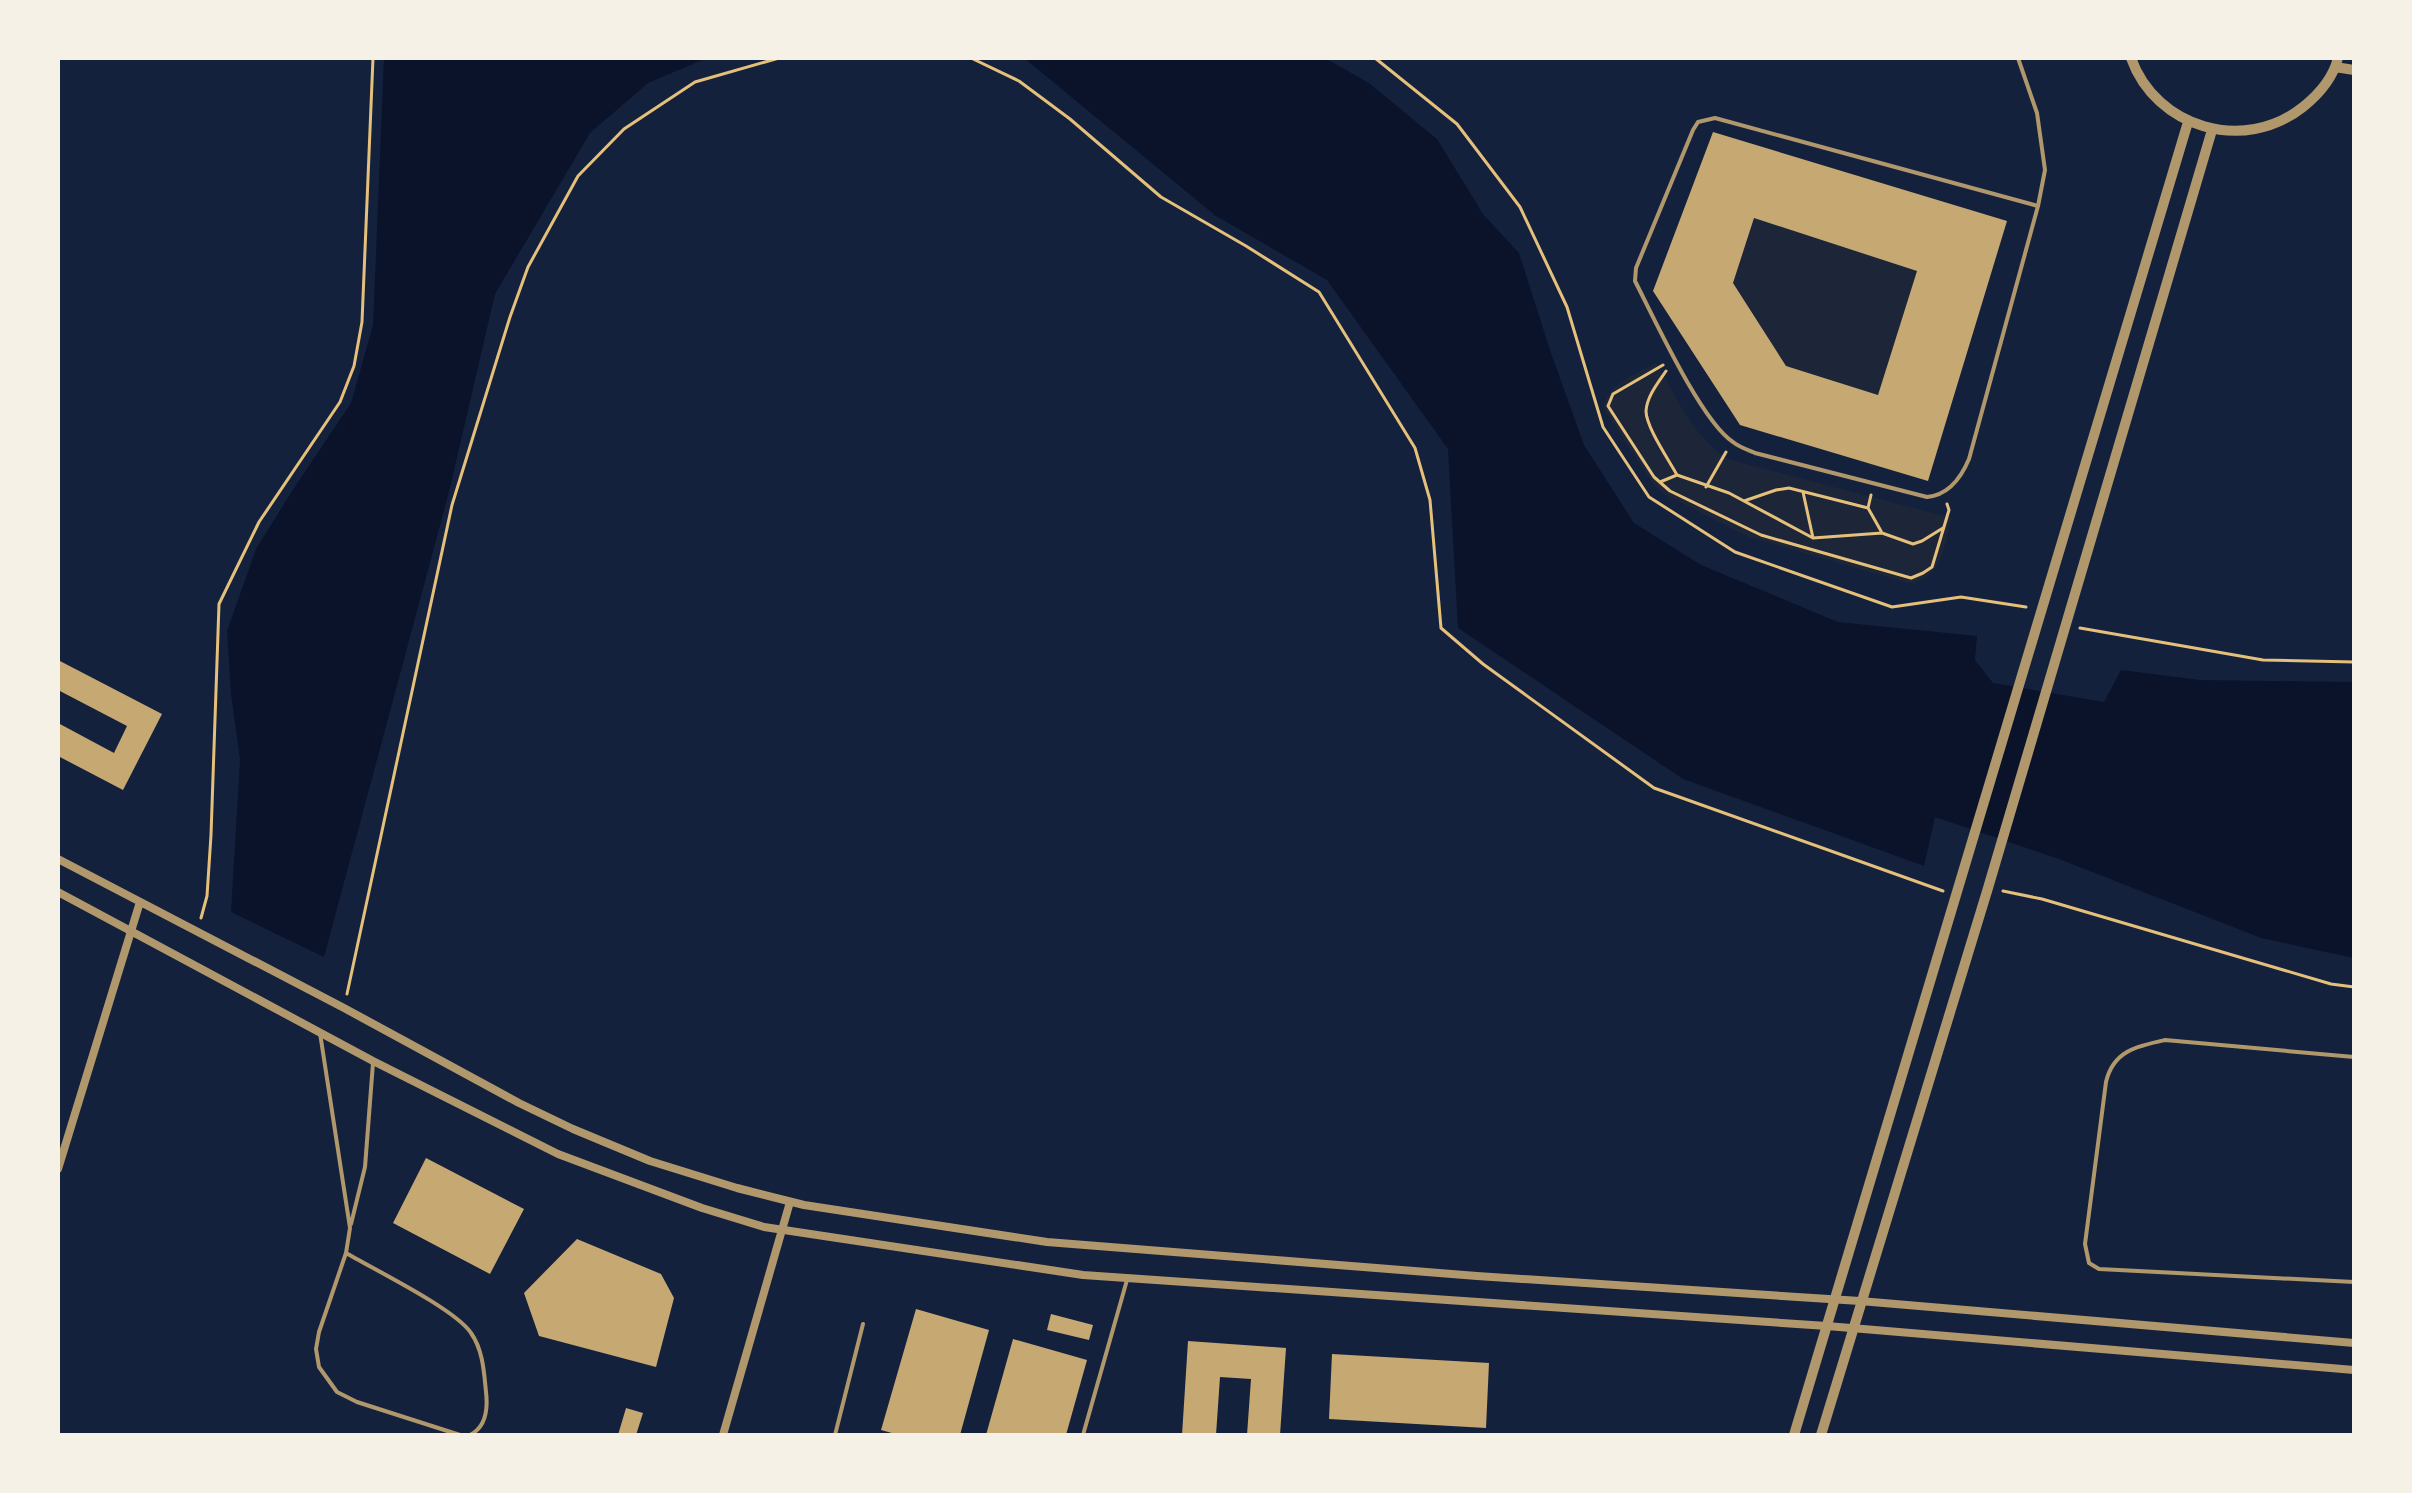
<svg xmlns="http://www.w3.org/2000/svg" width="2412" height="1493" font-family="'Source Sans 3',sans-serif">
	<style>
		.green { fill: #1d2539 }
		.water { fill: #0b132b }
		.building { fill: #c6a872; fill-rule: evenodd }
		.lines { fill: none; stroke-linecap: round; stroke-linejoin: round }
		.path { stroke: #e5c07b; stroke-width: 3 }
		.service { stroke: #b1986c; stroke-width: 4 }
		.minor { stroke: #b1986c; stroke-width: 8 }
		.tertiary { stroke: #b1986c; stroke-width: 10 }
	</style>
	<rect width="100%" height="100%" fill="#14213d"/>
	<path class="green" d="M1754 218 1917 271 1878 395 1786 366 1733 283Z
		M1656 363C1677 397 1694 440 1731 460L1952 518C1944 544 1942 582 1908 583L1749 537 1664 494 1652 482 1604 409C1605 384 1637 374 1656 363Z"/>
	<path class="water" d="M384 58H707L648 83 590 133 495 294 449 492 324 957 231 912 240 759 231 695 227 631 256 549 292 491 351 403 373 325Z
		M1024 58H1325L1369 83 1437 139 1483 214 1519 253 1551 353 1584 445 1634 523 1701 565 1838 622 1977 636 1975 660 1993 683 2104 702 2121 670 2200 680 2354 682V958L2261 938 2059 859 1935 817 1924 866 1683 779 1458 628 1448 449 1327 280 1216 216Z"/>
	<path class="building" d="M1713 132 2007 221 1928 481 1740 425 1653 291ZM1754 218 1917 271 1878 395 1786 366 1733 283Z
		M58 660 162 714 123 790 58 756V723L114 753 127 726 58 690Z
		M426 1158 524 1209 490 1274 393 1223Z
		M577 1239 661 1274 674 1298 656 1367 539 1336 524 1293Z
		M916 1309 989 1330 960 1435H899L881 1430Z
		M1051 1314 1093 1325 1089 1340 1047 1330Z
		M1013 1339 1087 1360 1066 1435H986Z
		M1188 1341 1286 1348 1280 1435H1247L1251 1379 1220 1377 1216 1435H1182Z
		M1332 1354 1489 1363 1486 1428 1329 1419Z
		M626 1408 643 1413 636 1435H618Z"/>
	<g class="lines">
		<path class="path" d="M971 58 1019 81 1070 119 1161 197 1246 246 1319 292 1415 448 1430 500 1441 628 1483 664 1654 788 1943 891
			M1375 58 1457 124 1520 207 1567 307 1603 427 1649 497 1735 552 1892 607 1961 597 2026 607
			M1663 365 1613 394 1608 406 1654 477 1670 491 1761 535 1911 578 1923 573 1932 567 1949 510 1947 504
			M1666 371C1658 383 1647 396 1646 411 1646 427 1669 460 1677 475L1729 493 1813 538 1882 533 1913 544 1922 541 1943 528
			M1660 482 1677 475
			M1706 487 1726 452
			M1803 492 1813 538
			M1871 495 1868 508 1881 531
			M1744 501 1776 490 1789 488 1868 508
			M2080 628 2263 660 2354 662
			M2003 891 2042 899 2331 984 2354 987
			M201 918 207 896 211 835 219 604 259 522 340 402 354 366 362 322 373 58
			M347 994 452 505 510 317 528 267 578 176 624 129 695 82 779 58"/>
		<path class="service" d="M1508 58H1509
			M2018 58 2037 113 2045 170 2038 206 1969 459C1961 478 1949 495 1927 497L1755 453C1748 450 1739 447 1733 442 1701 421 1654 318 1635 281L1636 268 1693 130 1698 122 1715 118 2038 206
			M320 1033 350 1228 346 1253 319 1332 316 1349 319 1367 337 1392 357 1402 460 1435
			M2354 1057 2165 1040C2137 1046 2113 1051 2106 1082L2085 1244 2089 1263 2099 1269 2354 1282
			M351 1224 365 1167 373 1063
			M346 1253C375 1270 455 1309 471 1333 483 1350 484 1372 486 1392 488 1409 486 1427 470 1435
			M835 1435 863 1324
			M1083 1435 1127 1280"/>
		<path class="minor" d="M58 859 344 1008 519 1103 573 1129 650 1161 737 1188 804 1205 1047 1242 1477 1276 1860 1301 2354 1343
			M58 892 373 1061 558 1154 702 1208 764 1227 1083 1275 1827 1326 2354 1370
			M58 1169 140 902
			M723 1435 790 1202"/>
		<path class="tertiary" d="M2131 58C2156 128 2244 154 2303 107 2318 95 2333 78 2338 58
			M2335 67 2354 70
			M1794 1435 2188 122
			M1821 1435 1988 888 2212 130"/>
	</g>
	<rect width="2412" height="1493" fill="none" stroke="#f6f1e7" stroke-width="120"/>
</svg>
